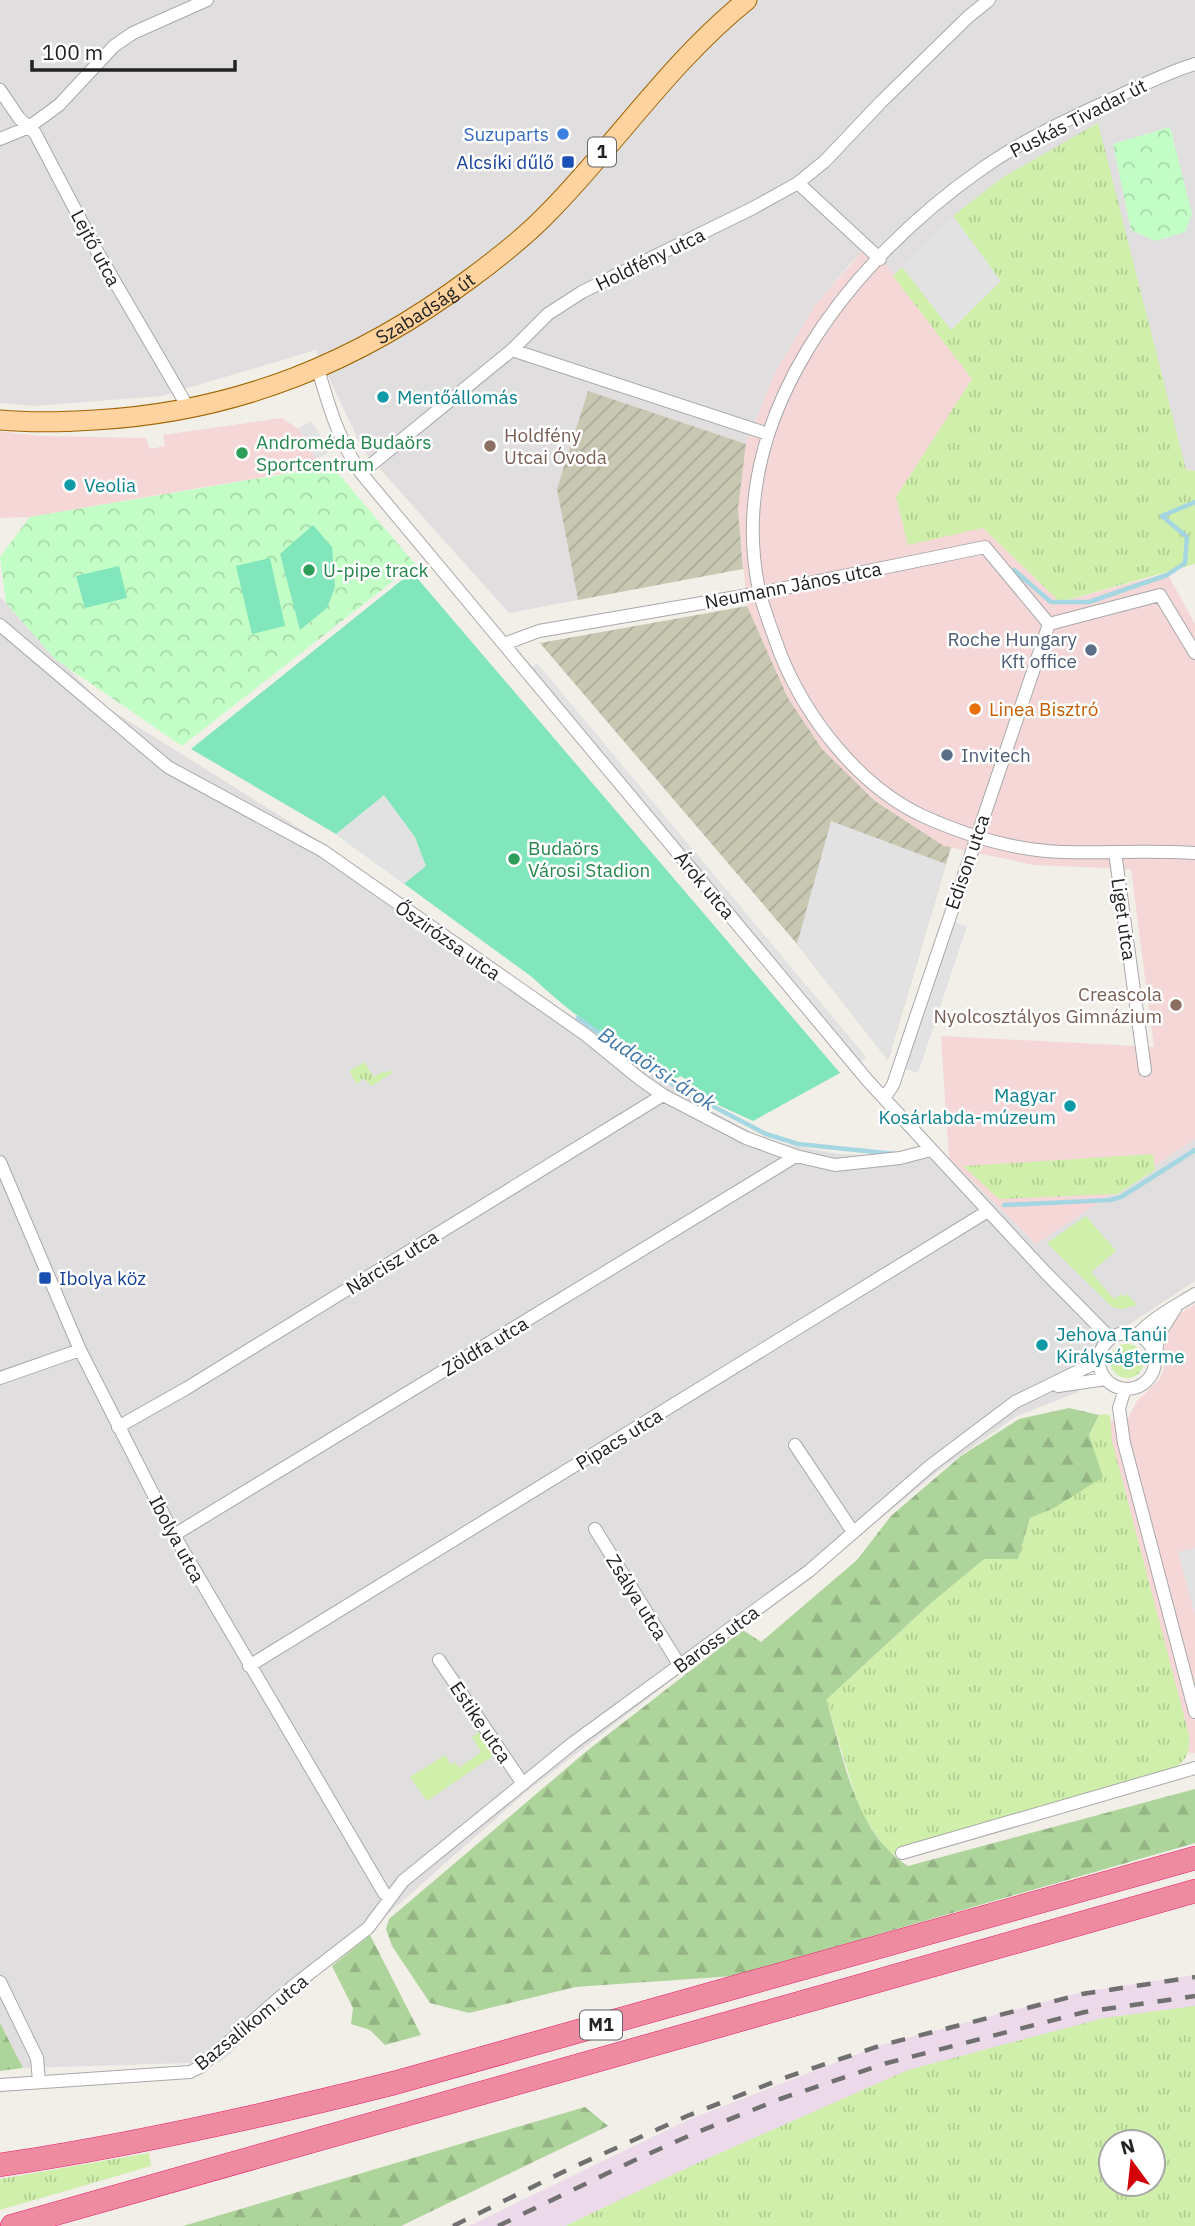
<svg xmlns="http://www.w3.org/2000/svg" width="1195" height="2226" font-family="'IBM Plex Sans',sans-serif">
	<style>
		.residential { fill: #e0dede }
		.commercial { fill: #f4d7d6 }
		.industrial { fill: #ecd9e9 }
		.construction { fill: url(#construction-furrows) }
		.grass { fill: url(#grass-tufts); fill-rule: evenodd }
		.forest { fill: url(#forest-firs) }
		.park { fill: url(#park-crowns) }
		.garden { fill: #cfefab }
		.pitch { fill: #81e6bb }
		.parking { fill: #e2e2e2 }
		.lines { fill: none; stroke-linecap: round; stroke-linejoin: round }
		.stream { stroke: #a5d7e3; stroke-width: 4.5 }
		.minor-casing { stroke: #a9a9a9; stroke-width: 14 }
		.primary-casing { stroke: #9f6500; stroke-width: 21 }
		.motorway-casing { stroke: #e91c6a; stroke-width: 24 }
		.minor { stroke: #fff; stroke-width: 12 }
		.primary { stroke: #ffd3a0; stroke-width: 19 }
		.motorway { stroke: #ee8ba1; stroke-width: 23 }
		.rail { stroke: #707070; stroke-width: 4.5; stroke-dasharray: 14 14; stroke-linecap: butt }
		.shop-dot { fill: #3f7fe0; stroke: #fff; stroke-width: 2.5 }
		.transit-dot { fill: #1a4fb4; stroke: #fff; stroke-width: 2.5 }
		.culture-dot { fill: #0f9aa8; stroke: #fff; stroke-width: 2.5 }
		.education-dot { fill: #8d6e63; stroke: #fff; stroke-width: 2.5 }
		.leisure-dot { fill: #2e9e5b; stroke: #fff; stroke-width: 2.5 }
		.service-dot { fill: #5c6f8a; stroke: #fff; stroke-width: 2.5 }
		.food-dot { fill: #e8710a; stroke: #fff; stroke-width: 2.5 }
		.labels { text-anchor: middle; stroke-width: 5; stroke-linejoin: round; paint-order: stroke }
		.shield { fill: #fff; stroke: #646464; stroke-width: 2 }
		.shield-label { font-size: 18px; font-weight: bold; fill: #222 }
		.street-label { font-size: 19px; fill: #222; stroke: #fff }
		.shop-label { font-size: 19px; fill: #366cbe; stroke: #fff; text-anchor: end }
		.transit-label { font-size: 19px; fill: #164399; stroke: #fff; text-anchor: end }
		.culture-label { font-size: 19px; fill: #0d838f; stroke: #fff; text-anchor: start }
		.education-label { font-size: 19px; fill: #785e54; stroke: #fff; text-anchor: start }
		.leisure-label { font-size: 19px; fill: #27864d; stroke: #fff; text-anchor: start }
		.service-label { font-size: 19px; fill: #4e5e75; stroke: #fff; text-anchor: end }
		.food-label { font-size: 19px; fill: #c56008; stroke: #fff; text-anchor: start }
		.water-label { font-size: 21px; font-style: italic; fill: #4078a9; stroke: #fff }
	</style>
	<defs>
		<pattern id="construction-furrows" width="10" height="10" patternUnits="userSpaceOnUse" patternTransform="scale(1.75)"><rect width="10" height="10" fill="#c8c7b2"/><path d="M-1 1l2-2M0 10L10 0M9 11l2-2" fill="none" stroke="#acab99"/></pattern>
		<pattern id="grass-tufts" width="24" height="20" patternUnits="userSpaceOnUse" patternTransform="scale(1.75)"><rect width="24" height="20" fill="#cfefab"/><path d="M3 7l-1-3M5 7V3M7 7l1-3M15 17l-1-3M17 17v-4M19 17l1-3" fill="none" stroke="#b1cd93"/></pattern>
		<pattern id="forest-firs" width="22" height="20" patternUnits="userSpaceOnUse" patternTransform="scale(1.75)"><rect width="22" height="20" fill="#add49a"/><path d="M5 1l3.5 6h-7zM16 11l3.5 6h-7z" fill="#95b684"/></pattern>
		<pattern id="park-crowns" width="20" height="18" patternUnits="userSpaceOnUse" patternTransform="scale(1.75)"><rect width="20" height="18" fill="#c3fec6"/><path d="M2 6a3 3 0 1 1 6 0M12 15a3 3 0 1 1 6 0" fill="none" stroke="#a7d9aa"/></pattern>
	</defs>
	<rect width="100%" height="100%" fill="#f2eee8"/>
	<path class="residential" d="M0 0H1195V471L1186 470 1097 123 954 217 893 276 870 244 851 263 816 304 776 371 746 444 588 392 557 489 578 600 509 613 363 450 316 350 161 396 35 406 0 403Z
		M0 597 103 705 301 829 559 1010 708 1109 769 1141 838 1154 949 1158 1036 1244 1195 1139V1281L1096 1346 1082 1361 1078 1392 1015 1417 937 1472 786 1597 689 1667 525 1793 220 2062 23 2068 0 2023Z"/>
	<path class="commercial" d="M870 243 972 379 897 497 983 528 1060 602 1167 573 1195 624V1139L1036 1244 949 1158 941 1036 1154 1047 1131 869 1034 865 944 846 875 801 822 749 788 698 747 606 738 509 746 444 776 371 816 304Z
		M282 418 298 429 322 467 30 517 0 518V431L40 436 146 438 150 449 165 446 163 435Z
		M1195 1304V1753L1176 1751 1099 1421 1126 1422 1137 1401 1158 1381 1163 1372 1164 1358 1161 1345 1165 1334 1178 1315Z"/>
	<path class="industrial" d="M1195 1975V2015L702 2161 565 2226H469L688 2120 881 2045 1082 1992Z"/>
	<path class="construction" d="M588 391 746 444 738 509 743 569 578 600 557 489Z
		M747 606 788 698 822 749 875 801 944 846 951 847 888 1060 797 944 540 643Z"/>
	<path class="grass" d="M1098 123 1186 470 1195 471V564L1060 602 983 528 908 545 896 497 972 379 893 276 902 267 952 329 1000 281 953 216 1002 178Z
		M364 1062 374 1077 384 1071 386 1073 390 1070 392 1073 372 1086 363 1078 357 1084 349 1071Z
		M1153 1154 1155 1170 1117 1194 999 1199 963 1166Z
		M1110 1361a17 17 0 1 1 34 0a17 17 0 1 1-34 0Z
		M1104 1414 1110 1415 1112 1441 1189 1735C1190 1753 1187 1760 1172 1770L891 1856 860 1811 826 1700 931 1603 984 1558 1018 1559 1030 1518 1054 1508 1099 1415Z
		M1195 2006V2226H565L702 2161 908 2070 1104 2018ZM1111 2142H1153V2184H1111Z
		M149 2153 151 2166 0 2210V2179Z"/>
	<path class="forest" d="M1069 1408 1099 1415 1089 1435 1103 1477 1054 1508 1030 1518 1018 1559H984L931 1603 826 1700C844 1757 854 1832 908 1866L1195 1789V1843L734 1976 575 1987 469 2013 430 2003 392 1946 386 1929 389 1919 588 1750 743 1630 761 1642 857 1560 891 1516 961 1456 1019 1419Z
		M370 1935 421 2035 385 2045 370 2030 351 2024 353 2008 332 1966Z
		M0 2023 23 2068 0 2071Z
		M585 2107 608 2126 401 2226H183Z"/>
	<path class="park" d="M1170 127 1192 214 1185 232 1155 241 1131 230 1113 144Z
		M332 466 415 564 182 746 55 659 6 603 0 557 30 517Z"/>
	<path class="garden" d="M1086 1216 1116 1251 1091 1272 1114 1299 1121 1294 1124 1297 1127 1294 1137 1305 1123 1309 1112 1307 1047 1243Z
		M481 1731 496 1754 427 1801 410 1777 445 1755 451 1765 455 1762 459 1768 481 1752 472 1737Z"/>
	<path class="pitch" d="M313 525 332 547 335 587 327 608 300 630 280 554Z
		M270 558 285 626 252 634 236 566Z
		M119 566 127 598 85 608 76 576Z
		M412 572 840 1073 753 1121 690 1092 692 1084 681 1076 671 1080C625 1052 572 1015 532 977L336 834 191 749Z"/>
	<path class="parking" d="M953 216 1001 281 951 330 902 267Z
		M311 421 330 451 317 459 298 429Z
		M537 663 866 1057 856 1066 527 672Z
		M384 795 415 837 426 866 404 884 336 834Z
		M831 821 946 864 888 1060 797 944Z
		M948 920 967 926 918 1073 899 1067Z
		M1195 1548V1615L1178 1552Z"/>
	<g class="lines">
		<path class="stream" d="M1014 570 1051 602H1089L1167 575 1185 563 1187 537 1162 516 1195 502
			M578 1018 678 1088 766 1134 798 1144 895 1154
			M1004 1205 1110 1200 1121 1197 1195 1150"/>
		<defs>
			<path id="minor" d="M1195 64C1166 73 1138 87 1110 100 1067 120 1023 140 983 168 851 260 723 418 759 590 764 611 773 633 780 653 806 718 859 787 925 817 968 836 1016 851 1064 852 1108 853 1151 850 1195 853
				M0 90 19 118 35 133 98 253 189 409
				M0 139 29 127 59 105 114 46 133 33 207 0
				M798 183 880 259
				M512 350 768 434
				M318 369C329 407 339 441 361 473L868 1081 1045 1272 1110 1338
				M361 473 512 350 548 314 582 292 753 208 798 183 825 161 881 102 968 17 989 0
				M1049 624 1160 595 1195 653
				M0 625 168 767 323 851 586 1035 640 1079 663 1095 746 1138 796 1156 835 1165 900 1158 931 1150
				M504 644 539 631 760 593 985 547 1049 624
				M1115 852 1145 1070
				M884 1098 893 1085 899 1067 1049 624
				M0 1162 80 1350 174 1535 384 1893 390 1897
				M1099 1361a28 28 0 1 1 56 0a28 28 0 1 1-56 0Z
				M1137 1335C1154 1317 1174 1307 1195 1294
				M1156 1354 1158 1336 1176 1307
				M0 1378 80 1350
				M1058 1386 1106 1379
				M1125 1389 1119 1408 1124 1443 1195 1712
				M118 1427 187 1388 663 1095
				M795 1445 853 1532
				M595 1529 680 1666
				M174 1535 796 1156
				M439 1660 523 1784
				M249 1666 988 1211
				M902 1853 1195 1768
				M0 1982 37 2058 39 2081
				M0 2085 175 2073 190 2072 200 2067 292 1987 368 1928 403 1881 573 1743 809 1571 930 1466 1015 1402 1099 1361"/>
			<g id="primary">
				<path id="s1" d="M0 420C32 423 64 422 95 420 237 412 359 362 471 278 498 258 525 237 548 213 616 144 671 61 747 0"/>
			</g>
			<path id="motorway" d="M0 2165C133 2145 263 2116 394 2083L1195 1858
				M12 2226 1195 1891"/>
		</defs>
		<use href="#minor" class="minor-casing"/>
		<use href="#primary" class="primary-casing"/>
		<use href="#motorway" class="motorway-casing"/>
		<use href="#minor" class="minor"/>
		<use href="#primary" class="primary"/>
		<use href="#motorway" class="motorway"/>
		<path class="rail" d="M453 2226 567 2170 687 2116 784 2078 882 2045 1082 1994 1195 1977
			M498 2226 635 2160 693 2134 780 2099 887 2063 1085 2012 1195 1996"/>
	</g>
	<circle class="shop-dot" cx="563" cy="134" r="7"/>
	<g class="transit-dot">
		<rect x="561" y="155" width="14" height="14" rx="3.5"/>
		<rect x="38" y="1271" width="14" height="14" rx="3.5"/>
	</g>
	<g class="culture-dot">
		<circle cx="383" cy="397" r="7"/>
		<circle cx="70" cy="485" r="7"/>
		<circle cx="1070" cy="1106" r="7"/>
		<circle cx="1042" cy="1345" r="7"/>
	</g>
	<g class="education-dot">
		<circle cx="490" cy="446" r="7"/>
		<circle cx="1176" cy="1005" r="7"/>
	</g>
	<g class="leisure-dot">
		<circle cx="242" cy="453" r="7"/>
		<circle cx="309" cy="570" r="7"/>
		<circle cx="514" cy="859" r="7"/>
	</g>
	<g class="service-dot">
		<circle cx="1091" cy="650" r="7"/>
		<circle cx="947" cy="755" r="7"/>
	</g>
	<circle class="food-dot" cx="975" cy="709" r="7"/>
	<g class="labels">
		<g class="shield">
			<rect x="588" y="137.5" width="28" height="29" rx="5"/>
			<rect x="580" y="2010.5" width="42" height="29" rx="5"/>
		</g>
		<g class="shield-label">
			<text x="602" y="158">1</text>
			<text x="601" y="2031">M1</text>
		</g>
		<g class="street-label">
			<text transform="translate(1078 118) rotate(-27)" y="7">Puskás Tivadar út</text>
			<text transform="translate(96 248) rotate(62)" y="7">Lejtő utca</text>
			<text transform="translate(650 259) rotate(-26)" y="7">Holdfény utca</text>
			<text dy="7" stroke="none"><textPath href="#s1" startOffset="448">Szabadság út</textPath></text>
			<text transform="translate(793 585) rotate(-11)" y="7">Neumann János utca</text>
			<text transform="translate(967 862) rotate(-71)" y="7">Edison utca</text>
			<text transform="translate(705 885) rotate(50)" y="7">Árok utca</text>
			<text transform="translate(1124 919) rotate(82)" y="7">Liget utca</text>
			<text transform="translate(448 940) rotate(35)" y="7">Őszirózsa utca</text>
			<text transform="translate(392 1262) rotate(-32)" y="7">Nárcisz utca</text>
			<text transform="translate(485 1346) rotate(-31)" y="7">Zöldfa utca</text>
			<text transform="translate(619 1439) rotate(-32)" y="7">Pipacs utca</text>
			<text transform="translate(177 1539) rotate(62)" y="7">Ibolya utca</text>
			<text transform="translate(637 1597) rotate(58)" y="7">Zsálya utca</text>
			<text transform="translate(716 1639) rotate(-36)" y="7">Baross utca</text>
			<text transform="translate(481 1722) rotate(56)" y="7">Estike utca</text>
			<text transform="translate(251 2022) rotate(-39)" y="7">Bazsalikom utca</text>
		</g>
		<g class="shop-label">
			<text x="549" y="141">Suzuparts</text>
		</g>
		<g class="transit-label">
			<text x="554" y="169">Alcsíki dűlő</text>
			<text x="59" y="1285" text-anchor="start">Ibolya köz</text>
		</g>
		<g class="culture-label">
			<text x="397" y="404">Mentőállomás</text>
			<text x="84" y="492">Veolia</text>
			<text x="1056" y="1102" text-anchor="end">Magyar<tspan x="1056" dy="22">Kosárlabda-múzeum</tspan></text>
			<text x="1056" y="1341">Jehova Tanúi<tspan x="1056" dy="22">Királyságterme</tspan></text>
		</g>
		<g class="education-label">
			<text x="504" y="442">Holdfény<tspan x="504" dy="22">Utcai Óvoda</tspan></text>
			<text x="1162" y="1001" text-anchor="end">Creascola<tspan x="1162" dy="22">Nyolcosztályos Gimnázium</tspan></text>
		</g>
		<g class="leisure-label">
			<text x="256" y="449">Androméda Budaörs<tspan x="256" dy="22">Sportcentrum</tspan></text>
			<text x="323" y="577">U-pipe track</text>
			<text x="528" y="855">Budaörs<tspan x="528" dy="22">Városi Stadion</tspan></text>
		</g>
		<g class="service-label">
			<text x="1077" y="646">Roche Hungary<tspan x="1077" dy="22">Kft office</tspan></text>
			<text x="961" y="762" text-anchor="start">Invitech</text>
		</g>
		<g class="food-label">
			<text x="989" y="716">Linea Bisztró</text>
		</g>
		<g class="water-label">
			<text transform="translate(657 1069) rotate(33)" y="7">Budaörsi-árok</text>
		</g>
	</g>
	<g transform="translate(1132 2163) rotate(345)"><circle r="33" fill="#ffffff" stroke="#a7a7a7" stroke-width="2"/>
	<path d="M0-5L12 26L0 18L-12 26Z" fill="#d30008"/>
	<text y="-10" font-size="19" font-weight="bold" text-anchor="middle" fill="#222222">N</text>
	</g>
	<path d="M32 60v10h203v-10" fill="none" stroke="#222222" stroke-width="3.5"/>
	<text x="42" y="60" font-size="21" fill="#222222" stroke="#ffffff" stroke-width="5" paint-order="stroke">100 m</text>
</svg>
